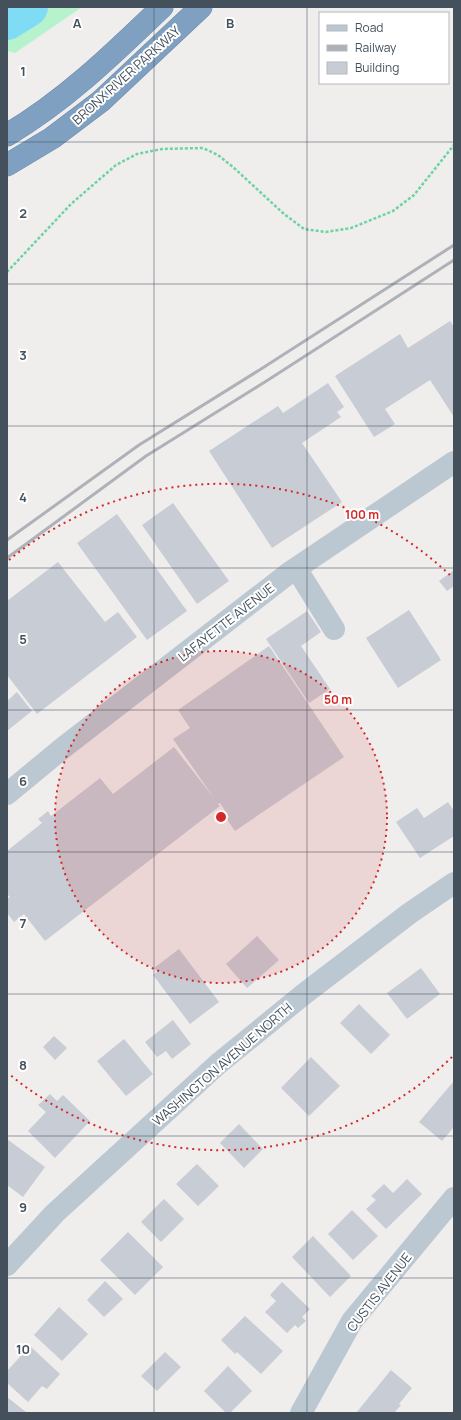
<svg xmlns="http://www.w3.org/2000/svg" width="461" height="1420" font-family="Manrope,sans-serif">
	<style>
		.green { fill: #b6f3cd }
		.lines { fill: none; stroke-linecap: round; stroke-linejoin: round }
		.river { stroke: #7fdcf4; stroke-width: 40 }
		.building { fill: #c8ccd4 }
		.highway-casing { stroke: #6b8bad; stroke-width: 23 }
		.path { stroke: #6bd4a0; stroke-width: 2.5; stroke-dasharray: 3 2; stroke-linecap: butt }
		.minor { stroke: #bcc8d1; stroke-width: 22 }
		.highway { stroke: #7fa0c1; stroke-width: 22 }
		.rail { stroke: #aeb2b8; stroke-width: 3 }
		.grid { fill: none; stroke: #44515c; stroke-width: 1; stroke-opacity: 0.55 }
		.ring { fill: none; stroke: #d62828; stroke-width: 2; stroke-dasharray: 2 4 }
		.labels { text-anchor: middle; stroke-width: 4; stroke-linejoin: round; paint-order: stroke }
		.street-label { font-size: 13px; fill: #44515c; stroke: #fff }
		.grid-label { font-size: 13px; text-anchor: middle; font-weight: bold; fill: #44515c; stroke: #fff; stroke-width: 4; stroke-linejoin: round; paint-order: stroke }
		.centre { fill: #d62828; stroke: #fff; stroke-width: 2 }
		.ring-label { font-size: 12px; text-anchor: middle; font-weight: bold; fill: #d62828; stroke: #fff; stroke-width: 4; stroke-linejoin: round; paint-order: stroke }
	</style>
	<rect width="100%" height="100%" fill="#f0eded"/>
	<path class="green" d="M7 7H82L15 53 7 51Z"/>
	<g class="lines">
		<path class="river" d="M7 20 28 7"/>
	</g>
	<path class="building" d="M450 321 454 327V417L430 380 385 409 395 424 374 437 335 376 400 334 408 348Z
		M328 383 344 407 337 412 341 417 302 443 342 502 272 548 209 451 278 406 283 413Z
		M173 503 229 581 197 604 142 525Z
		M117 514 187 611 147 640 77 543Z
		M58 562 105 622 118 612 137 637 37 714 7 675V601Z
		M454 570V586L447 591 439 581Z
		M409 610 441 660 398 688 366 638Z
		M307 611 321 632 301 646 330 689 309 703 266 639Z
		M269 646 344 757 235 831 226 818 229 817 220 803 218 804 220 806 45 941 24 914 14 922 7 913V899L10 897 7 894V851L42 823 38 819 48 811 51 816 100 778 113 794 174 747 214 798 173 739 190 728 178 710Z
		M17 692 32 711 7 731V701Z
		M448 802 454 811V836L420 858 396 822 417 808 424 818Z
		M257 936 279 960 247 988 226 964Z
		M179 949 219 1002 190 1024 153 975 157 972 154 968Z
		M421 968 440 994 407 1019 387 993Z
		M359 1004 390 1035 371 1054 340 1023Z
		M173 1020 191 1044 172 1059 166 1051 157 1057 145 1042Z
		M54 1036 67 1048 55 1060 43 1047Z
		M124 1039 153 1074 126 1096 97 1061Z
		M311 1057 340 1086 309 1116 281 1088Z
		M454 1081V1127L442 1141 419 1122Z
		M50 1094 57 1101 63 1095 90 1121 55 1158 28 1131 46 1112 38 1105Z
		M239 1124 263 1149 244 1168 220 1143Z
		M7 1139 45 1167 23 1197 7 1185Z
		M197 1164 219 1186 198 1206 176 1184Z
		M407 1179 422 1194 386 1229 366 1209 376 1200 371 1196 384 1184 393 1193Z
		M164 1199 184 1219 161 1242 141 1222Z
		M352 1210 378 1236 353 1260 328 1234Z
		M128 1232 163 1267 135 1295 100 1260Z
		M313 1236 351 1276 330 1297 292 1257Z
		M105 1281 123 1299 104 1317 87 1300Z
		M282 1282 310 1309 302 1317 306 1321 298 1328 295 1325 287 1333 265 1312 276 1301 270 1295Z
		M59 1307 88 1334 62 1361 34 1335Z
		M245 1316 283 1351 261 1374 237 1352 235 1354 221 1340Z
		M30 1346 60 1374 47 1389 42 1386 28 1402 7 1383V1371Z
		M165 1352 181 1367 157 1391 141 1376Z
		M228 1366 252 1391 230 1413H226L204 1391Z
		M391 1370 412 1388 399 1404 401 1405 394 1413H356Z
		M7 1397 26 1412V1413H7Z"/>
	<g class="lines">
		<defs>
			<path id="highway" d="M7 135C66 100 113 54 162 7
				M7 165 52 138 101 101 201 7"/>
		</defs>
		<use href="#highway" class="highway-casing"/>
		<path class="path" d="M7 272 71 204 116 165 137 154 162 149 203 148 218 155 233 167 284 214 304 229 326 232 351 228 393 211 414 195 454 145"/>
		<path class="minor" d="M296 568 334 629
			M7 794 64 747 289 573 454 462
			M7 1265 55 1213 218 1064 304 994 410 913 454 883
			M301 1413 352 1321 454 1198"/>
		<use href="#highway" class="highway"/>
		<path class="rail" d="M7 540 139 445 261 369 454 245
			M7 558 146 456 268 380 454 260"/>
	</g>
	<path class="grid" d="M154 7V1413M307 7V1413M7 142H454M7 284H454M7 426H454M7 568H454M7 710H454M7 852H454M7 994H454M7 1136H454M7 1278H454"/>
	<circle cx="221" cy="817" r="166" fill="#d62828" fill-opacity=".12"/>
	<g class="ring">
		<circle cx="221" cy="817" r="166"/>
		<path d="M452 1057A333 333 0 0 1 9 1074M9 560A333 333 0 0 1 452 577"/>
	</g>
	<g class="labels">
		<g class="street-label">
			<text transform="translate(126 75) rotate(-42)" y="5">BRONX RIVER PARKWAY</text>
			<text transform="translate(226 622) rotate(-38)" y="5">LAFAYETTE AVENUE</text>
			<text transform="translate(222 1064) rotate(-41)" y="5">WASHINGTON AVENUE NORTH</text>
			<text transform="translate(379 1292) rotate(-52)" y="5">CUSTIS AVENUE</text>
		</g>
	</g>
	<g class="grid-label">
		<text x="77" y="28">A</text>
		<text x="230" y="28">B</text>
		<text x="23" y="76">1</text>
		<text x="23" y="218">2</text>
		<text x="23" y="360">3</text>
		<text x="23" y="502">4</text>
		<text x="23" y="644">5</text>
		<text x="23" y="786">6</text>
		<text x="23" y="928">7</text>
		<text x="23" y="1070">8</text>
		<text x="23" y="1212">9</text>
		<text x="23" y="1354">10</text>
	</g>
	<circle cx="221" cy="817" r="6" class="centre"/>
	<g class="ring-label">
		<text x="362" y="519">100 m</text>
		<text x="338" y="704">50 m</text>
	</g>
	<rect width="461" height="1420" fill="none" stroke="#44515c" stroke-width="16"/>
	<rect x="319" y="12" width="130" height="72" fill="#ffffff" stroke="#b4b9be"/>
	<rect x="327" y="25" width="20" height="6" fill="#bcc8d1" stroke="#b4b9be"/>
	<text x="355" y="32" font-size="12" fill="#44515c">Road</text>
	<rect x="327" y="45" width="20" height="6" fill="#aeb2b8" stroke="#b4b9be"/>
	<text x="355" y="52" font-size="12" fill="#44515c">Railway</text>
	<rect x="327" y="62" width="20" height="12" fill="#c8ccd4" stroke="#b4b9be"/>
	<text x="355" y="72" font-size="12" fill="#44515c">Building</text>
</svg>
